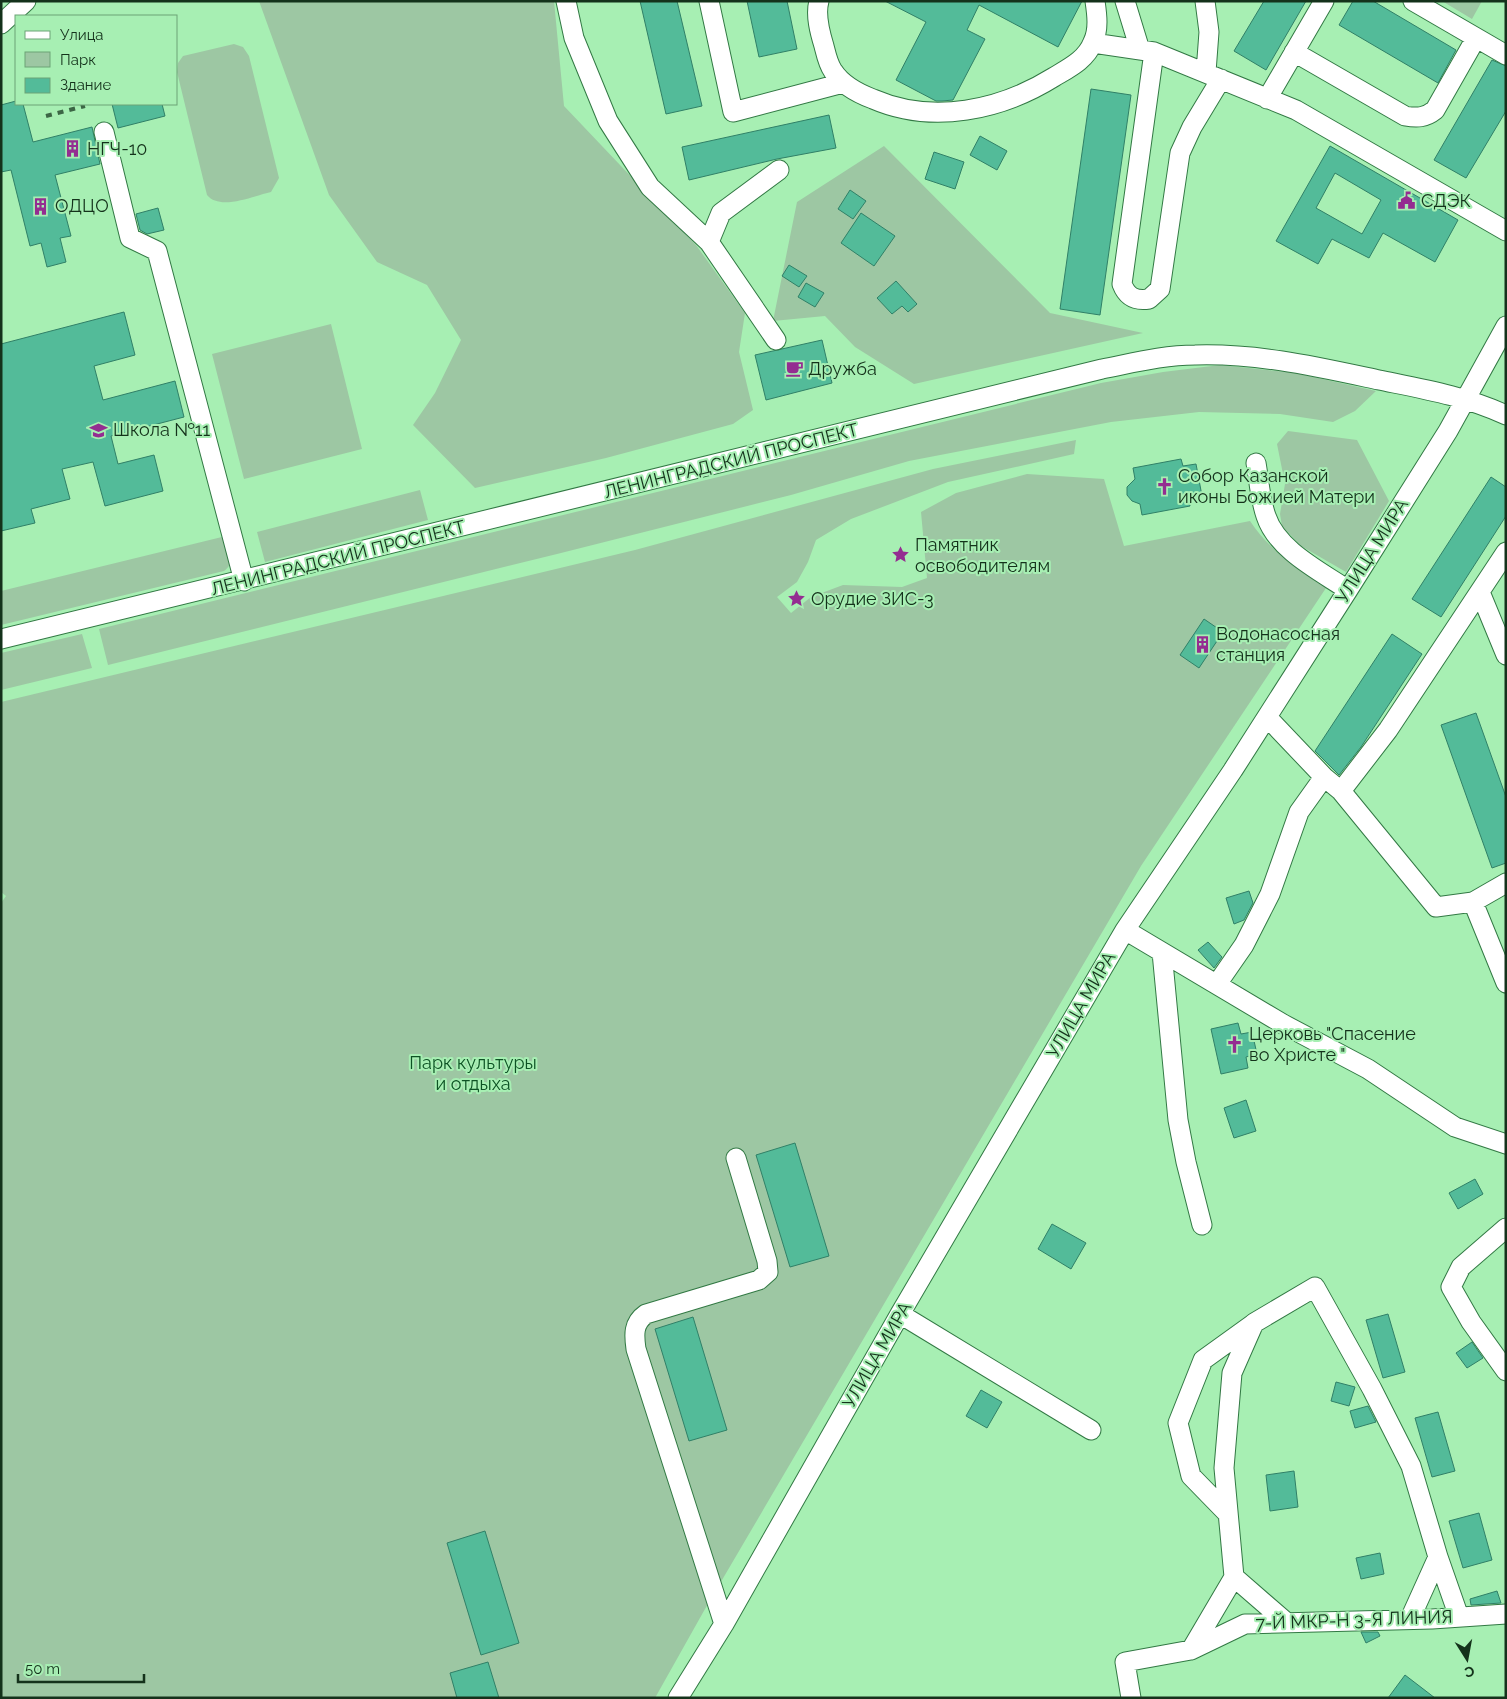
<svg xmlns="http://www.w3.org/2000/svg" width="1507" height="1699" font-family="Raleway,sans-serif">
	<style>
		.green { fill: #9dc7a3 }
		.building { fill: #53bb99; stroke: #308067; fill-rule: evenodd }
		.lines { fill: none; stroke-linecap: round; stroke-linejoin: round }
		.minor-casing { stroke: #327944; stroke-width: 21 }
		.minor { stroke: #fff; stroke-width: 19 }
		.rail { stroke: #3c6645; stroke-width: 4; stroke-dasharray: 6 6; stroke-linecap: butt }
		.labels { text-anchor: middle; stroke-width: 4; stroke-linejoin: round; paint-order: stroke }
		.poi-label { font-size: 18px; fill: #14321b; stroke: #a7efb3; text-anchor: start }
		.street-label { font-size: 18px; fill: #14321b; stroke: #a7efb3 }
		.park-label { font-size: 18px; fill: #0d5224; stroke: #a7efb3 }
	</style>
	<rect width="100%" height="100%" fill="#a7efb3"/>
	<path class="green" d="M259 1H554L564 106 696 245 745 313 739 352 753 410 733 424 606 458 475 488 413 425 435 393 461 340 427 285 377 262 329 195Z
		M1442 1H1482L1472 19Z
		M234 44 243 47 249 56 279 178 271 192C253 196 220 211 207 195L177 72 178 63 183 56Z
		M884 146 1050 313 1143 333 914 384 855 347 825 316 773 321 797 202Z
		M331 324 362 449 244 479 212 354Z
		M1220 365 1296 373 1376 391 1355 411 1333 422 1280 414 1199 412 1111 422 909 461 791 495 557 554 108 665 99 629 1101 383 1163 372Z
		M1288 431 1357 440 1389 501 1346 572 1301 546 1282 526 1280 514 1285 484 1277 444Z
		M1076 440 1074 454 948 482 851 519 816 540 808 562 797 582 777 597 791 613 811 597 843 585 902 587 927 578 921 512 956 493 1027 474 1104 479 1124 546 1250 521C1270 551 1297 568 1326 588L1141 866 705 1609 655 1698H1V903L6 896 1 892V702L635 550 933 469Z
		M420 490 428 520 265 562 257 532Z
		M226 536C230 549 237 561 224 571L1 625V591Z
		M82 634 92 668 1 690V653Z"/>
	<path class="building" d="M640 1H677L702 106 666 114Z
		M747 1H787L797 49 759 57Z
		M885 1H1082L1058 47 979 5 967 30 985 39 953 100 942 101H936L896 80 926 22Z
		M1264 1H1306L1266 70 1234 51Z
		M1353 1H1373L1456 50 1438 83 1339 25Z
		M1492 60 1506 66V111L1466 178 1434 160Z
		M1091 89 1131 95 1100 315 1060 309Z
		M16 101V104H23L33 142 92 127 100 164 55 175 71 236 60 238 66 262 47 267 41 243 30 246 11 170 1 172V105Z
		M112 104H162L165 116 118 128Z
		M829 115 836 148 777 159 689 180 682 147Z
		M980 136 1007 151 997 170 970 155Z
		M1330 146 1458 220 1435 262 1383 233 1369 258 1332 239 1318 264 1276 241ZM1335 173 1381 200 1362 234 1316 208Z
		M934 152 964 162 955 189 925 179Z
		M850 190 866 201 853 219 838 209Z
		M158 208 164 230 147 234 140 230 136 214Z
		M861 213 895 236 874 266 841 243Z
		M789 265 807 276 799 287 782 276Z
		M896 281 917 304 908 312 902 306 892 314 877 298Z
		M806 283 824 293 815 307 798 297Z
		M124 312 135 355 94 366 103 400 175 381 184 417 111 436 118 464 154 455 163 491 105 506 93 462 62 469 70 499 31 509 35 523 1 531V344Z
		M822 340 832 383 766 400 755 355Z
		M1181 459 1183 466 1196 464 1202 496 1189 498 1190 506 1142 515 1140 504 1132 501 1127 495V487L1135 479 1133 468Z
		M1491 477 1506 487V516L1441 617 1412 599Z
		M1204 619 1223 632 1199 668 1180 655Z
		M1392 634 1422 654 1361 747 1339 775 1315 751Z
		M1476 713 1506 797V863L1492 868 1441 725Z
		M1249 891 1253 903 1244 920 1234 924 1226 898Z
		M1208 942 1222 957 1214 968 1198 950Z
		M1238 1023 1241 1034 1252 1032 1257 1054 1246 1057 1248 1068 1221 1074 1211 1029Z
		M1246 1100 1256 1131 1234 1138 1224 1108Z
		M795 1143 829 1256 790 1267 756 1155Z
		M1475 1179 1483 1194 1458 1209 1449 1193Z
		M1052 1224 1086 1243 1071 1269 1038 1249Z
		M1388 1314 1405 1372 1383 1378 1366 1320Z
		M693 1317 727 1430 689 1441 655 1329Z
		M1472 1342 1483 1358 1467 1368 1456 1353Z
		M1336 1382 1355 1387 1349 1406 1331 1401Z
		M981 1390 1002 1402 987 1428 966 1416Z
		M1368 1406 1376 1422 1355 1428 1350 1411Z
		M1438 1412 1455 1471 1432 1477 1415 1418Z
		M1294 1471 1298 1507 1270 1511 1266 1475Z
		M1479 1513 1492 1560 1463 1568 1449 1521Z
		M485 1531 519 1643 481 1655 447 1543Z
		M1380 1553 1384 1574 1361 1579 1356 1558Z
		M1497 1591 1501 1603 1471 1605 1470 1599Z
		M1361 1632H1378L1380 1636 1366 1643Z
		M488 1662 499 1698H457L450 1673Z
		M1405 1675 1435 1698H1388Z"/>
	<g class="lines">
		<defs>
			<path id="minor" d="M566 1 574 38 608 121 650 187 709 242
				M709 1 733 112 843 83
				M819 1C815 15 820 33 824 46 826 54 828 64 833 71 842 85 857 93 873 99 933 125 1001 110 1054 77 1069 68 1086 60 1093 42 1099 29 1097 15 1095 1
				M1125 1 1140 50
				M1205 1 1209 32 1206 72
				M1413 1 1506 55
				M1 24 26 1
				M1093 43 1154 52 1296 110 1506 231
				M1154 52 1122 284C1127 297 1135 301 1149 299L1160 289 1180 153 1192 127 1221 79
				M1294 52 1405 116C1417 118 1425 118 1435 110L1476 38
				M1267 99 1324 1
				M104 132 130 238 157 251 244 581
				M776 340 709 242 721 213 779 170
				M1256 463C1259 480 1260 499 1266 516 1277 550 1320 571 1348 590
				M1480 592 1506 655
				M1 639 1102 369C1133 363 1164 355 1195 355 1258 353 1318 367 1379 380 1423 389 1465 396 1506 415
				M1324 777 1341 791 1388 730 1506 552
				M1341 791 1436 907 1473 902 1506 883
				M1473 902 1506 983
				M1125 930 1283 1024 1368 1069 1455 1127 1506 1144
				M1162 952 1178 1120 1186 1162 1202 1225
				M1217 984 1244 945 1270 894 1299 812 1324 777 1267 717
				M1506 1228 1461 1267 1451 1287 1471 1322 1506 1371
				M900 1314 1091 1430
				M1228 1514 1191 1476 1178 1423 1203 1360 1253 1324
				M1234 1577 1287 1623
				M1410 1619 1438 1557 1459 1617
				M724 1624 636 1349C634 1335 633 1323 646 1314L759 1280 768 1272 767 1261 736 1158
				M1191 1650 1234 1577 1224 1468 1232 1373 1254 1323 1315 1287 1372 1389 1411 1466 1438 1557
				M678 1698 724 1624 900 1314 1125 930 1233 770 1348 590 1448 431 1506 326
				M1131 1698 1125 1662 1191 1650 1245 1624 1432 1619 1506 1614"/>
		</defs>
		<use href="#minor" class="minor-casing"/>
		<use href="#minor" class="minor"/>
		<path class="rail" d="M46 116 85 106"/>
	</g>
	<defs>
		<symbol id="building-bare" viewBox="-9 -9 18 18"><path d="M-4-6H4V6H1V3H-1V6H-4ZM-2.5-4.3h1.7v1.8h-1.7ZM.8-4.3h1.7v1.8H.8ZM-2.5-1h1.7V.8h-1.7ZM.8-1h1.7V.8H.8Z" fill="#942d91" stroke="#a7efb3" stroke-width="2.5" paint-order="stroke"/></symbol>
		<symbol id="civic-bare" viewBox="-9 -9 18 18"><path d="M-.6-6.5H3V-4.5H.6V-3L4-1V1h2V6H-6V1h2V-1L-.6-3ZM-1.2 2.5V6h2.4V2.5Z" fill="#942d91" stroke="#a7efb3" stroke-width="2.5" paint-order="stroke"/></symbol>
		<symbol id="cafe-bare" viewBox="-9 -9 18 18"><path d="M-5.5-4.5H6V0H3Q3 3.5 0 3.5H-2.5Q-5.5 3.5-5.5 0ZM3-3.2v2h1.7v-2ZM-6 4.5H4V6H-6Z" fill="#942d91" stroke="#a7efb3" stroke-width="2.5" paint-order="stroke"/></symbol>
		<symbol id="school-bare" viewBox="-9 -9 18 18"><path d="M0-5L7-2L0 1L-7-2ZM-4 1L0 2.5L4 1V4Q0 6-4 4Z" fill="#942d91" stroke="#a7efb3" stroke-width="2.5" paint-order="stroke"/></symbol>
		<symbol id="church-bare" viewBox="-9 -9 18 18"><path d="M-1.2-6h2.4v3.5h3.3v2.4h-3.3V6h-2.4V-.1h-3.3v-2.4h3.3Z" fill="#942d91" stroke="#a7efb3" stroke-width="2.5" paint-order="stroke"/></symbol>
		<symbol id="sight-bare" viewBox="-9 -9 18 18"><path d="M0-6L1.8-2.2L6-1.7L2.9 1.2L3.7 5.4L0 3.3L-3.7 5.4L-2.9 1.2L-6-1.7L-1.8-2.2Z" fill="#942d91" stroke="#a7efb3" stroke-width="2.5" paint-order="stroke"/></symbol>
	</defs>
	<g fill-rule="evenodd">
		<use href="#building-bare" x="60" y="136" width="25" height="25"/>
		<use href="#civic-bare" x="1394" y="188" width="25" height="25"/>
		<use href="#building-bare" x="28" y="194" width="25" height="25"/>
		<use href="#cafe-bare" x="782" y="356" width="25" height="25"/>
		<use href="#school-bare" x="86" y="418" width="25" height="25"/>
		<use href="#church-bare" x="1152" y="474" width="25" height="25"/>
		<use href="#sight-bare" x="888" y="542" width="25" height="25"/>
		<use href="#sight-bare" x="784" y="586" width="25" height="25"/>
		<use href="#building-bare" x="1190" y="632" width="25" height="25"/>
		<use href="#church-bare" x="1222" y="1032" width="25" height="25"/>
	</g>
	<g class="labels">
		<g class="poi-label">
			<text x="87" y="155">НГЧ-10</text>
			<text x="1421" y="207">СДЭК</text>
			<text x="55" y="212">ОДЦО</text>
			<text x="808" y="375">Дружба</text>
			<text x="113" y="436">Школа №11</text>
			<text x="1178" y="482">Собор Казанской<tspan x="1178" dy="21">иконы Божией Матери</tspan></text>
			<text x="915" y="551">Памятник<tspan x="915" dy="21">освободителям</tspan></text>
			<text x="811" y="605">Орудие ЗИС-3</text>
			<text x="1216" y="640">Водонасосная<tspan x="1216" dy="21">станция</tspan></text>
			<text x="1249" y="1040">Церковь "Спасение<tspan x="1249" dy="21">во Христе "</tspan></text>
		</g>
		<g class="street-label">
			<text transform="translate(731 461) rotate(-14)" y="6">ЛЕНИНГРАДСКИЙ ПРОСПЕКТ</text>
			<text transform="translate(1372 551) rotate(-58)" y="6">УЛИЦА МИРА</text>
			<text transform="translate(338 558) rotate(-14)" y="6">ЛЕНИНГРАДСКИЙ ПРОСПЕКТ</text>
			<text transform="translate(1081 1005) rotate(-60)" y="6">УЛИЦА МИРА</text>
			<text transform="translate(877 1355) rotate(-60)" y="6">УЛИЦА МИРА</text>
			<text transform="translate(1354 1620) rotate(-2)" y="6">7-Й МКР-Н 3-Я ЛИНИЯ</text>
		</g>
		<g class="park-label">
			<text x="473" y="1069">Парк культуры<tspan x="473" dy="21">и отдыха</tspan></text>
		</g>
	</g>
	<rect width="1507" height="1699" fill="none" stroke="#14321b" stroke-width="5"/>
	<rect x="15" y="15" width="162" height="90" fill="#a7efb3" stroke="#6ca376"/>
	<rect x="25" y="31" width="25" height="8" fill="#ffffff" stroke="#6ca376"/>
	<text x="60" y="40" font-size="15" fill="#14321b">Улица</text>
	<rect x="25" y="52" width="25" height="15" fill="#9dc7a3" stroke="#6ca376"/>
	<text x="60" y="65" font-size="15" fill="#14321b">Парк</text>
	<rect x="25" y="78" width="25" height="15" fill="#53bb99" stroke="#6ca376"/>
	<text x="60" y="90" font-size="15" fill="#14321b">Здание</text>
	<g transform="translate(1467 1659) rotate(169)" stroke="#a7efb3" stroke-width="4" paint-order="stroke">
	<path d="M0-4L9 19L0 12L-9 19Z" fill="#14321b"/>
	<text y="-8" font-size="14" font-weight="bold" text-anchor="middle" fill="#14321b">С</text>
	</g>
	<path d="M18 1674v8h126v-8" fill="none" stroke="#14321b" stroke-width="2.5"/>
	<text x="25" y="1674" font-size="15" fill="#14321b" stroke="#a7efb3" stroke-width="4" paint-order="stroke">50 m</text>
</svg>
